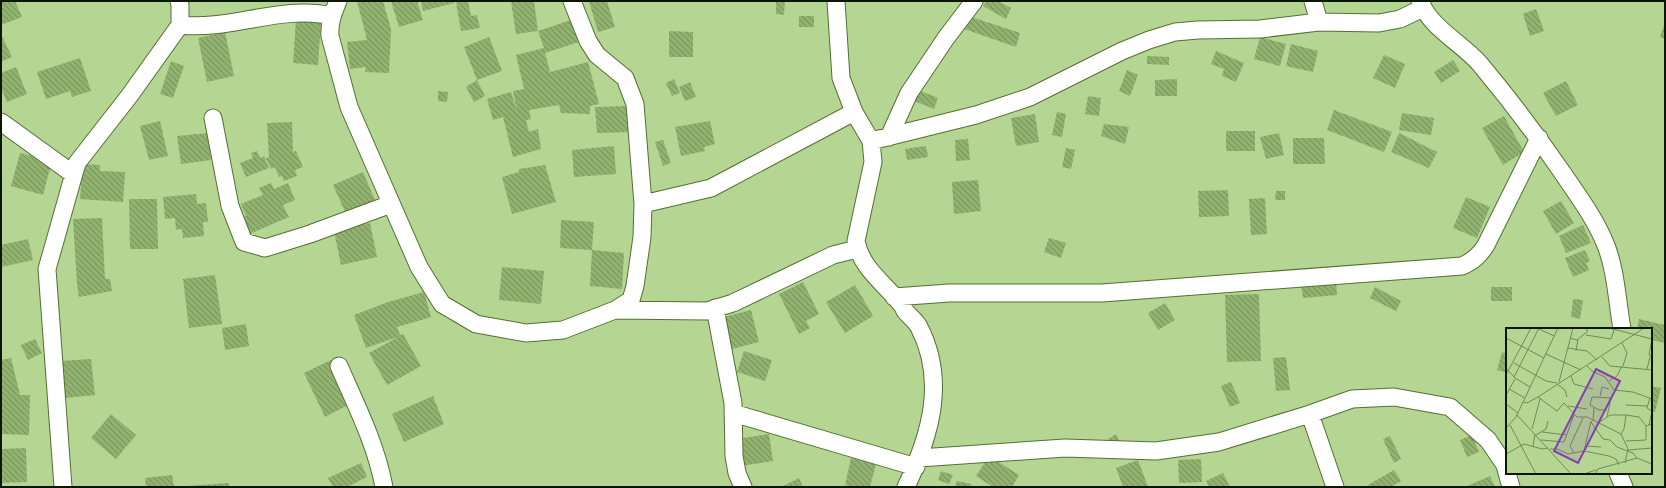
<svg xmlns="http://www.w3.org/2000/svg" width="1666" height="488" font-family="'IBM Plex Sans',sans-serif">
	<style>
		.building { fill: url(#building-back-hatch) }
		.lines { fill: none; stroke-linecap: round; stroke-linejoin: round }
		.street-casing { stroke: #537031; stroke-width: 19 }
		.street { stroke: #fff; stroke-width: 17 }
		.inset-road { fill: none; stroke: #718a58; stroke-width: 1 }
		.view { fill: #853eb1; fill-opacity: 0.15; stroke: #853eb1; stroke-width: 2 }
		.inset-edge { fill: none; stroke: #0c1701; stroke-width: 2 }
	</style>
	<defs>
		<pattern id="building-back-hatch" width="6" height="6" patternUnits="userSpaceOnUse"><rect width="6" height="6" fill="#91b16f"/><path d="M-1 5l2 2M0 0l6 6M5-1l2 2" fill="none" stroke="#758f59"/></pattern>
	</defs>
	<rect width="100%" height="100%" fill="#b4d692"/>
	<path class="building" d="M1 1H15L22 17 1 25Z
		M357 1H383L391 29 389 73 365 72 366 67 350 69 347 42 367 40Z
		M391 1H417L423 20 399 27Z
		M421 1H454V3L423 11Z
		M468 1 471 16 477 15 480 28 461 31 456 2Z
		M511 1H534L538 31 516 34Z
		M589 1H607L615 27 598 32Z
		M776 1H785L784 15 776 14Z
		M986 1H998L1011 8 1006 19 983 6Z
		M1536 9 1544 31 1530 36 1523 14Z
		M799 16H814V27H799Z
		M968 16 1020 33 1016 47 964 29Z
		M296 20 321 21 318 65 293 63Z
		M571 20 579 42 545 53 550 72 588 62 599 104 590 106V114L561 113 559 105 529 110 531 119 526 120 529 132 538 129 541 149 513 157 503 117 493 120 487 99 511 92 517 111 513 91 524 89 516 55 544 48 538 31Z
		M1665 22V39L1660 37Z
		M669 31 693 32V57H669Z
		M225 32 234 76 207 82 198 38Z
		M1 34 12 57 1 62Z
		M489 37 502 71 477 80 464 47Z
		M1260 37 1286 44 1280 66 1254 59Z
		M1291 44 1318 51 1313 72 1286 66Z
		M1216 51 1244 63 1236 82 1222 76 1224 69 1211 64Z
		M1384 55 1405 64 1395 88 1373 78Z
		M1147 56 1169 57V65L1147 64Z
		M80 58 91 91 72 97 70 91 46 99 37 72Z
		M1453 60 1460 71 1441 83 1434 72Z
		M171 61 184 66 173 98 160 94Z
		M16 67 27 94 7 102 1 88V73Z
		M1127 70 1138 75 1130 96 1119 91Z
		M674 79 680 93 672 96 666 83Z
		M1177 79V96H1155V80Z
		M477 80 485 96 474 102 466 87Z
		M1566 81 1578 105 1556 116 1543 93Z
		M690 82 696 97 685 101 679 87Z
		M918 90 938 98 934 109 914 101Z
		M438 91 448 92 447 102 438 101Z
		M1088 96 1101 98 1099 116 1085 114Z
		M627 106 629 132 597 133 595 107Z
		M1334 110 1392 132 1384 152 1327 130Z
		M1057 112 1066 114 1062 137 1052 135Z
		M1402 113 1434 118 1431 135 1399 130Z
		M1035 114 1039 142 1016 146 1011 118Z
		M1504 116 1524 152 1503 165 1482 128Z
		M160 121 168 156 149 160 140 126Z
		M710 121 715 144 704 147 705 151 681 156 675 127Z
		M292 122 293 152 296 151 303 167 295 170 297 176 284 181 282 176 279 177 275 167 271 169 266 158 269 157 267 123Z
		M1104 124 1129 127 1125 144 1101 136Z
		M1226 131H1255V151H1226Z
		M208 133 211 160 181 164 177 136Z
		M1279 133 1284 155 1266 159 1260 137Z
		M1399 133 1437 152 1429 168 1391 152Z
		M1293 138H1324L1325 164H1293Z
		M968 139 970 160 956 161 955 140Z
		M663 140 671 163 663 166 655 142Z
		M614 146 616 174 574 177 572 150Z
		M926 146 928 157 907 160 905 149Z
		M1066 148 1075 150 1071 169 1062 167Z
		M257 151 260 158 264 156 269 168 246 177 240 163 253 158 251 153Z
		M20 153 52 161 43 195 11 186Z
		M83 164 100 165V171L125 172 123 202 80 199Z
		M545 165 556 202 512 214 502 177 519 172V169Z
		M363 172 377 205 348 218 333 185Z
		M978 180 981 211 954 214 952 182Z
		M271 183 274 189 288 183 295 200 283 205 289 217 245 236 238 219 246 216 241 204 263 195 259 188Z
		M1228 190 1229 216 1199 217 1198 191Z
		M1276 191H1285V200H1275Z
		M196 194 197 204 206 203 208 222H203L204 236 183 238 182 229 176 230 175 218 165 219 163 197Z
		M1466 197 1490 207 1477 238 1453 228Z
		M1265 198 1267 234 1251 235 1249 199Z
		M129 199H157L158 249H130Z
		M1561 201 1574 223 1556 234 1543 211Z
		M102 218 105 279H110L112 291 79 297 77 284 73 219Z
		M561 220 594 222 592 250 560 248Z
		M370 223 377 257 341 265 334 231Z
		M1583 225 1591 243 1566 253 1559 236Z
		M1049 238 1066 243 1061 258 1044 252Z
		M28 239 33 260 1 267V245Z
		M592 250 624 253 622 289 590 286Z
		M1585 250 1590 261 1586 263 1589 270 1573 277 1565 258Z
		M502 267 544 271 541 304 499 300Z
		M215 275 222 324 189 328 183 279Z
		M803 282 819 314 806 321 810 328 799 334 779 294Z
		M1336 282 1337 295 1303 298 1301 285Z
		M855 285 873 316 845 333 826 302Z
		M1375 287 1401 301 1396 311 1370 298Z
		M1491 287H1512V301H1491Z
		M424 292 431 317 397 327 400 335 403 334 421 366 387 385 369 353 398 337 366 348 354 315 388 302Z
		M1259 294 1261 361 1227 362 1225 295Z
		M1573 299 1583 300 1580 319 1571 317Z
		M1165 303 1175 320 1158 330 1148 313Z
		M751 310 759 342 732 349 724 317Z
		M1639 319 1665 325V343L1651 340V329H1637Z
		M246 324 249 346 225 350 222 328Z
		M35 339 42 353 28 360 21 345Z
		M744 351 772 360 765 381 737 372Z
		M1502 352 1507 354V373L1497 370Z
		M1286 357 1290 390 1276 391 1273 358Z
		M11 358 20 395H30L29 435 1 434V360Z
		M91 359 95 395 65 398 61 361Z
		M333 359 354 402 325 417 304 373Z
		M1231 382 1240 403 1230 407 1221 386Z
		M1651 386 1661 388 1655 412 1651 411Z
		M433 396 444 424 404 442 392 414Z
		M111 414 136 435 116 459 91 438Z
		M769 434 773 461 741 466 737 439Z
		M1116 434 1121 444 1114 449 1108 439Z
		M1472 435 1479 452 1467 457 1460 440Z
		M1390 436 1401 459 1394 463 1383 439Z
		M26 448 27 482 1 483V449Z
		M989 456 1019 475 1012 487H993L976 476Z
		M851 458 876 464 870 487H853L845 485Z
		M1201 459 1202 482 1179 483 1178 460Z
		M1138 460 1148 487H1123L1116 468Z
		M361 463 367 477 347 487H333L328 478Z
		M1394 470 1401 481 1391 487H1369L1368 485Z
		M941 471 953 475 949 484 938 480Z
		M1223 473 1230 487H1209L1206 481Z
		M172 475 174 487H146L145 478Z
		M1490 476 1495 487H1465Z
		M799 478 803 487H781Z
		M957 481 971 484 970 487H955Z
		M229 483V487H187V486Z"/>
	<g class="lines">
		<defs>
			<path id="street" d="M338 1C333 13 329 23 330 36L349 107 419 267 442 304 476 324 526 333 563 330 615 310 631 300 635 286 642 237 643 204 635 104 625 78 597 55 588 41 572 1
				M836 1 841 78 854 112 871 141 873 162 856 241C861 268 884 283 901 304 903 306 904 309 905 311 910 317 916 321 919 327 947 381 930 436 906 487
				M1313 1 1319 22
				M1420 1C1431 29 1461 42 1480 64 1510 100 1538 137 1564 175 1579 197 1595 219 1605 243 1616 269 1617 301 1622 329
				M180 25C231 31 281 4 332 16
				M213 118 230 206 244 242 265 248 310 234 391 204
				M1 122 73 174
				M889 137 909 93 946 38 974 1
				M871 141 976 115 1030 97 1122 51 1149 40 1175 32 1198 30 1260 29 1319 22 1379 23 1400 19 1423 8
				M643 204 711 188 854 112
				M894 297 949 293H1102L1462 266C1473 261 1479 256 1486 245L1539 138
				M715 308 733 403 734 456 737 473 743 487
				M615 310 707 311 733 303 833 255 857 249
				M339 366C356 405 376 444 384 487
				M733 413 916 467
				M1310 414 1335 487
				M919 458 1065 448 1156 451 1219 442 1310 414 1352 399 1394 397 1450 407 1488 440 1505 465 1507 473
				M1507 473 1511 487
				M1618 473 1624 487
				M63 487 47 269 77 163 130 95 180 25V5L179 1"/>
		</defs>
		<use href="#street" class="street-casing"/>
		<use href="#street" class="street"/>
	</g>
	<g transform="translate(1506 328)">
		<rect width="146" height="146" fill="#b4d692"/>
		<path class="inset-road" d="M31 0 48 8M103 0 146 11 143 27 146 29M80 7 105 11 108 2M0 10 38 30M64 10 71 12 81 4V0M116 15 121 25 117 38M62 20 81 23 91 32M70 23 72 11M40 26 75 42M96 29 104 38 146 42M8 35 40 53 51 55M81 38 86 43 99 49 108 62 127 64 146 71M0 40 9 50 24 59M141 41 144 29M0 47 25 0M65 48 68 56 87 61M8 49 33 0M103 53 111 48 116 38M53 54 67 0M51 56 59 62 61 69M3 61 19 70M0 67 9 51M94 68 96 59 103 61M32 69 51 83 58 75 71 89H81L115 106 122 121 119 135M144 70 141 80 146 83M17 74 21 75 32 69 138 0M0 76 12 85M120 77 141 78M62 78 81 81M11 87 65 146M101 89 105 70 86 69 84 77 93 82H101M87 93 88 80M85 94 97 111 104 112 111 119 127 125 131 130 146 136M94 94 104 87H120L133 89 140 98M4 97 30 146M143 97 146 83M0 100 10 89 52 0M26 101 34 71M36 104 61 107M115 106 118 101 120 87M30 107 40 101 42 93M35 112 58 114 68 87M120 113 140 112V98L146 96M27 118 29 106M80 118 95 119M44 121H51L62 126 78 123 103 128 110 131 113 137M122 122 146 120M78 123 85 93M68 125 64 118 77 90M0 126 18 116 36 121 42 120M78 146 90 142M89 146 92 141 131 130"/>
		<path class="view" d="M90 41 114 53 72 135 48 123Z"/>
		<rect width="146" height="146" class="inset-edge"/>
	</g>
	<rect width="1666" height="488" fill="none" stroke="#0c1701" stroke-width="4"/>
</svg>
